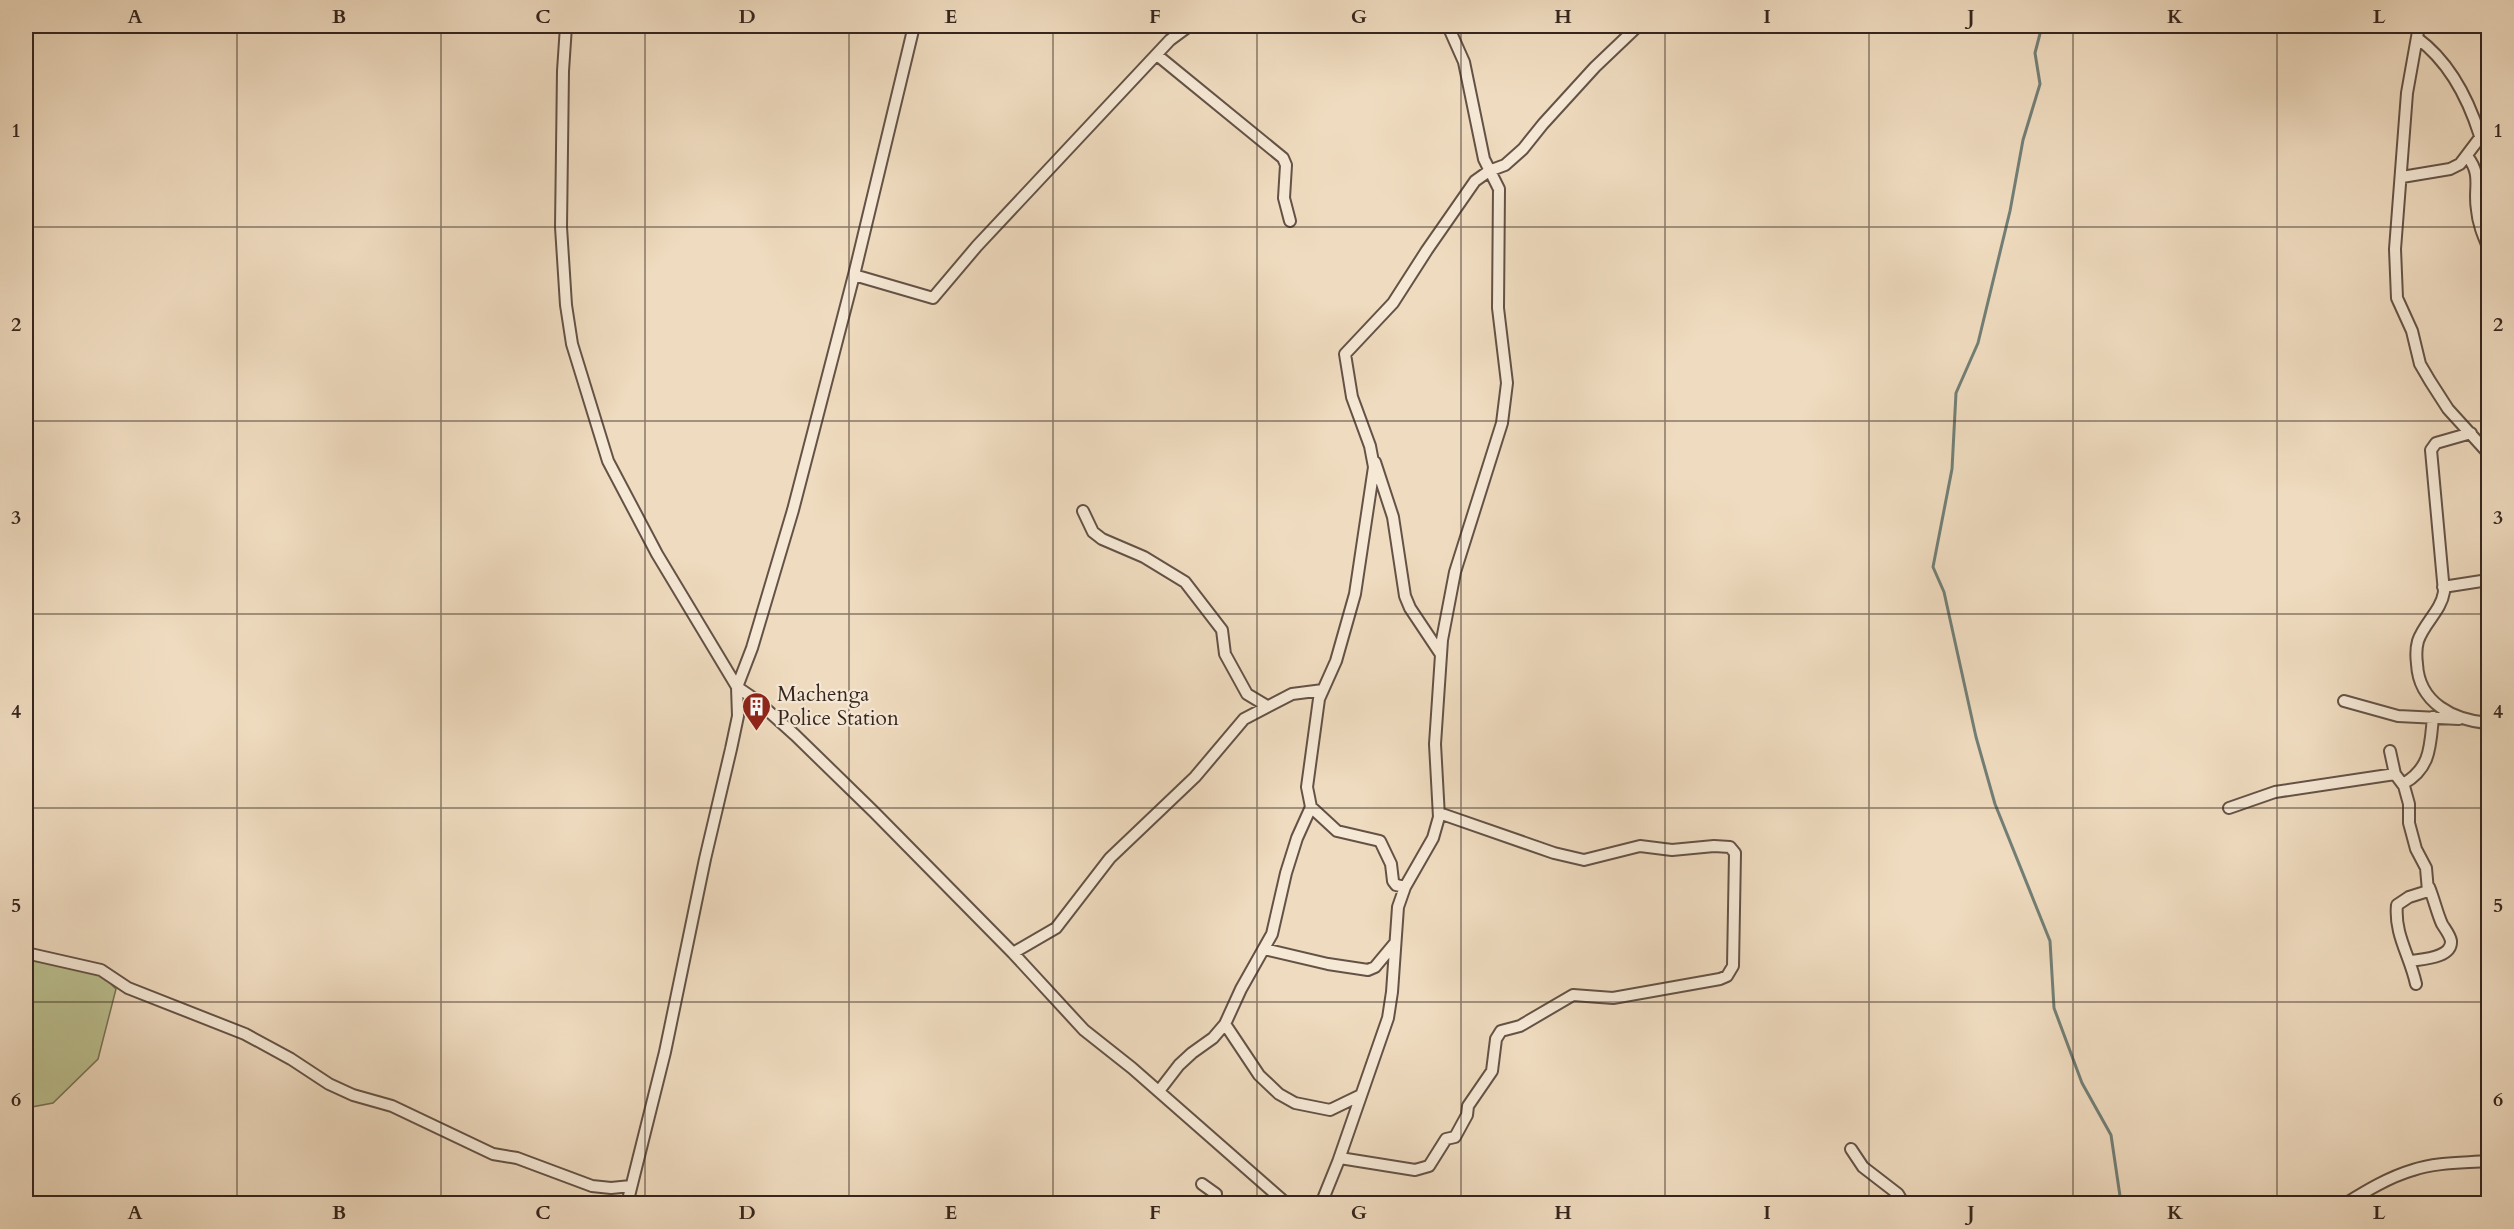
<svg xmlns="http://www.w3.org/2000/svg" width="2514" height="1229" font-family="Cardo,serif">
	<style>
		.green { fill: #bbc090; stroke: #787257; stroke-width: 1.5 }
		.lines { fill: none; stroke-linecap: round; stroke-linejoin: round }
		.stream { stroke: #727f76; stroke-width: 3 }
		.street-casing { stroke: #645246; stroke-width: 14 }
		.street { stroke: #f5e8d5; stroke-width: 10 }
		.grid { fill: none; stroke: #35251e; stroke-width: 1.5; stroke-opacity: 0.55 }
		.labels { text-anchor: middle; stroke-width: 4.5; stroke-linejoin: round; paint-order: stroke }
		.poi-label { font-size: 21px; fill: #35251e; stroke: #f5e8d5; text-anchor: start }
		.neatline { fill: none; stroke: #35251e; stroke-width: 2 }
		.grid-label { font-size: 20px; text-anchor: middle; font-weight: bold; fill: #35251e }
	</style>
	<rect width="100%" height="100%" fill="#efdbbf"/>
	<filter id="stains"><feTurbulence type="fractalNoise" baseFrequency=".00333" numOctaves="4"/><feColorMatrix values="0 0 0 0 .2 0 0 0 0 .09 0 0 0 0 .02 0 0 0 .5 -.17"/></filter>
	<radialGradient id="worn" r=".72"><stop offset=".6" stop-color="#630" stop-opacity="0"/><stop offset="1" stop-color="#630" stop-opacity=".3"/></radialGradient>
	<path class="green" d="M26 959 101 974 116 989 98 1059 53 1103 26 1108Z"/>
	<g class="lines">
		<path class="stream" d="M2042 26 2035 53 2040 84 2023 140 2010 211 1978 343 1956 393 1952 469 1933 567 1944 592 1976 737 1995 804 2050 941 2054 1008 2082 1083 2111 1135 2120 1196 2125 1204"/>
		<defs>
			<path id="street" d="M566 26 563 71 561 227 566 305 572 344 608 461 657 554 737 687 738 716 731 749 705 859 665 1052 627 1204
				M914 26 854 275 793 510 752 648 737 687 756 700 795 735 874 812 1013 953 1084 1030 1132 1068 1287 1204
				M2419 26 2407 93 2395 249 2397 298 2412 331 2420 364 2430 381 2448 409 2488 453
				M2417 38C2450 62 2468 98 2480 136
				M1157 55 1283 158 1286 165 1284 198 1290 221
				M2467 156C2483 176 2473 188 2477 210 2478 223 2483 235 2488 247
				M2402 177 2450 169 2460 164 2488 127
				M854 275 933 298 977 246 1170 40 1189 26
				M2471 433 2436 443 2431 450 2444 592C2441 611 2424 623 2418 641 2416 648 2416 656 2417 664 2419 703 2453 720 2488 723
				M1375 462 1393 517 1405 596 1410 608 1440 653
				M1083 511 1093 532 1102 539 1144 557 1185 582 1222 630 1225 654 1247 694 1267 706
				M2443 587 2488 580
				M2344 701 2398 716 2459 719
				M2390 751 2395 774
				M2403 784C2431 768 2430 747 2433 717
				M1311 807 1337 831 1380 841 1391 864 1393 881 1396 885 1405 887
				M2229 808 2275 792 2395 774 2404 786 2409 804V823L2416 849 2426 868 2428 891 2409 897 2397 905C2394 934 2410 956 2416 984
				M1264 949 1328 964 1368 970 1375 967 1395 943
				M26 953 101 970 128 988 245 1034 291 1059 329 1084 353 1095 392 1106 493 1154 517 1158 592 1186 611 1188 631 1186
				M1013 953 1056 928 1110 858 1195 777 1244 719 1292 694 1323 690
				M2411 961C2422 959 2452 958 2451 941 2450 935 2445 929 2442 924 2437 913 2434 899 2429 887
				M1225 1024 1259 1075 1279 1094 1295 1103 1330 1110 1361 1095
				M1159 1091 1179 1065 1192 1053 1213 1038 1225 1024 1241 989 1272 934 1286 873 1297 838 1311 807 1307 787 1319 699 1336 661 1355 594 1374 467 1370 446 1352 397 1345 354 1393 303 1427 250 1475 181 1489 171 1505 165 1523 149 1543 124 1595 67 1638 26
				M1851 1149 1863 1167 1898 1194 1904 1204
				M1340 1158 1415 1170 1429 1166 1446 1139 1455 1137 1467 1115 1468 1106 1492 1071 1496 1039 1501 1031 1520 1026 1573 995 1613 998 1720 979 1727 976 1733 966 1735 853 1730 847 1714 846 1672 850 1640 846 1584 860 1554 853 1439 813
				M1202 1184 1216 1194 1213 1204
				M1321 1204 1338 1162 1388 1018 1392 992 1398 907 1405 887 1433 838 1439 817 1435 744 1442 640 1455 572 1502 423 1507 383 1498 308 1499 189 1484 159 1464 62 1448 26
				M2345 1204C2366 1191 2389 1177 2413 1170 2437 1162 2463 1163 2488 1161"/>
		</defs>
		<use href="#street" class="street-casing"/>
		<use href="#street" class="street"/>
	</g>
	<path class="grid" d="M237 26V1204M441 26V1204M645 26V1204M849 26V1204M1053 26V1204M1257 26V1204M1461 26V1204M1665 26V1204M1869 26V1204M2073 26V1204M2277 26V1204M26 227H2488M26 421H2488M26 614H2488M26 808H2488M26 1002H2488"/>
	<defs>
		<symbol id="building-pin" viewBox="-11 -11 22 30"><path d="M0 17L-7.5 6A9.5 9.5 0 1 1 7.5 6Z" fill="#8f2418" stroke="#f5e8d5"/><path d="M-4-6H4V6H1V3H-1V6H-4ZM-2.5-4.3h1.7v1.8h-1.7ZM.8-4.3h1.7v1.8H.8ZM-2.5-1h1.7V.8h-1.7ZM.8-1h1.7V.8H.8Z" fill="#fff"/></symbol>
	</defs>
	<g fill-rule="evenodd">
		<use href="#building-pin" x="740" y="690" width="33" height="45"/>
	</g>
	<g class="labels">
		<g class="poi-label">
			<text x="777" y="701">Machenga<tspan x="777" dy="24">Police Station</tspan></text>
		</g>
	</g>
	<rect width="2514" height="1229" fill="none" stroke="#efdbbf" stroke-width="66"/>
	<rect x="33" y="33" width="2448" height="1163" class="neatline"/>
	<g class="grid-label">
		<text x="135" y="23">A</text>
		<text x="339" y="23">B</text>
		<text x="543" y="23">C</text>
		<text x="747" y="23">D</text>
		<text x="951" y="23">E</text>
		<text x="1155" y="23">F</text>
		<text x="1359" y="23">G</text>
		<text x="1563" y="23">H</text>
		<text x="1767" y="23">I</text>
		<text x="1971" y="23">J</text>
		<text x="2175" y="23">K</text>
		<text x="2379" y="23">L</text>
		<text x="16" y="137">1</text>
		<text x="2498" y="137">1</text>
		<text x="16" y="331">2</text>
		<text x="2498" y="331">2</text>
		<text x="16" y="524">3</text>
		<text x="2498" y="524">3</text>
		<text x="16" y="718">4</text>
		<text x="2498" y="718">4</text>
		<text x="16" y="912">5</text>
		<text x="2498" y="912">5</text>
		<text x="16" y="1106">6</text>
		<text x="2498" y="1106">6</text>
		<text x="135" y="1219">A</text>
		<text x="339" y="1219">B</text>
		<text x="543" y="1219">C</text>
		<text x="747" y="1219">D</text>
		<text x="951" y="1219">E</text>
		<text x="1155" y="1219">F</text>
		<text x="1359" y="1219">G</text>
		<text x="1563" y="1219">H</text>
		<text x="1767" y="1219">I</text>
		<text x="1971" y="1219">J</text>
		<text x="2175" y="1219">K</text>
		<text x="2379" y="1219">L</text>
	</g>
	<rect width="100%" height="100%" filter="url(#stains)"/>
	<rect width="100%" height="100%" fill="url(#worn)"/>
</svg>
